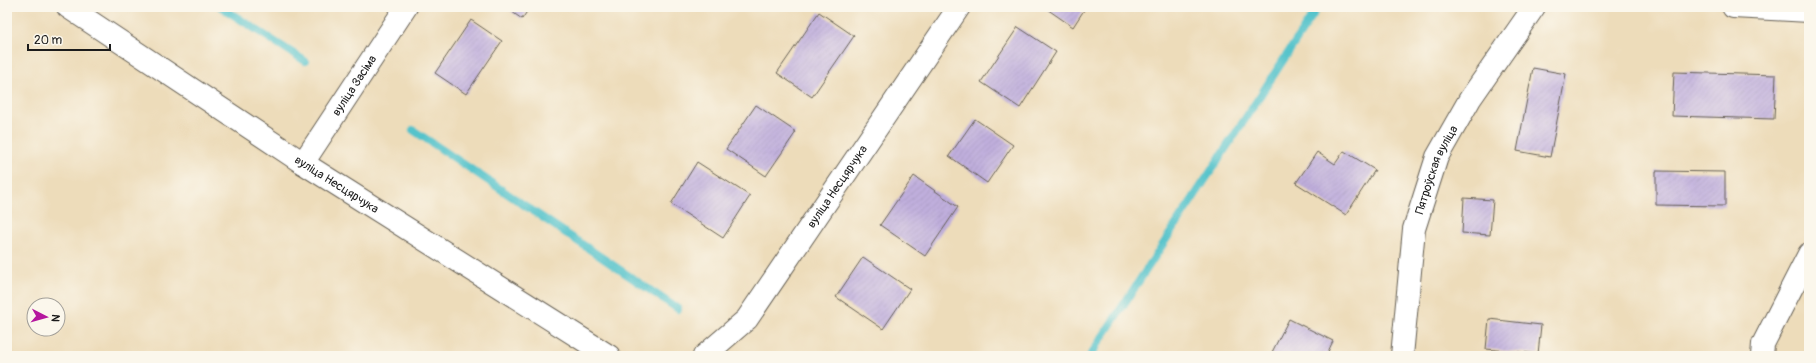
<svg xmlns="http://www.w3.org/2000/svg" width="1816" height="363" font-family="Pangolin,sans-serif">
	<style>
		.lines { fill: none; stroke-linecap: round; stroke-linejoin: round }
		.stream { stroke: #55c3cb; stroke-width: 8 }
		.building { fill: url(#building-hatch) }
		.minor-casing { stroke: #655f53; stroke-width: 24 }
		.minor { stroke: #fff; stroke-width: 22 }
		.labels { text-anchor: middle; stroke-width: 4; stroke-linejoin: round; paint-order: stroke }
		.street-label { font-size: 12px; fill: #1c1c1c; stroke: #fbf7ec }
	</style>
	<defs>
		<pattern id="building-hatch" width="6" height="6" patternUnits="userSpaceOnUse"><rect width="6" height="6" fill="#c0afdd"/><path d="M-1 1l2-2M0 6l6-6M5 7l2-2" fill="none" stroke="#a496bd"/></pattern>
	</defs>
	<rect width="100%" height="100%" fill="#fbf7ec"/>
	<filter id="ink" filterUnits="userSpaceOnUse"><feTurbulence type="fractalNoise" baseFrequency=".025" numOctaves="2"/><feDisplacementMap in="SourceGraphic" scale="8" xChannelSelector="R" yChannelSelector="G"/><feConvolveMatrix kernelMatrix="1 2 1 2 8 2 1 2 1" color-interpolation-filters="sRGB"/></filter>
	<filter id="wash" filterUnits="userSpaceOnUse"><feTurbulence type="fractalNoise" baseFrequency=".012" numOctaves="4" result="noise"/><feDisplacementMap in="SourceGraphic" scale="16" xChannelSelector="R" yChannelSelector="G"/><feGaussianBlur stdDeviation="0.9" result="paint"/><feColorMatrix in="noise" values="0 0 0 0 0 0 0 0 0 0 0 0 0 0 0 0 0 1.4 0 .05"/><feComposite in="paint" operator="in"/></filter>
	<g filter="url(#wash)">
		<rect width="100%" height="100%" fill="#eddcba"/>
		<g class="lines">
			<path class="stream" d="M221 7 305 61
				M413 130 678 309
				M1090 356 1318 7"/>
		</g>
		<g id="blocks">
			<path class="building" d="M505 7H530L522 19Z
				M1044 7H1086L1073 27Z
				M819 12 854 36 812 97 777 73Z
				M471 20 502 41 466 94 435 73Z
				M1018 27 1056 52 1020 108 981 82Z
				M1533 68 1566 74 1550 157 1517 151Z
				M1674 72 1776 75 1774 119 1672 116Z
				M756 105 796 132 766 176 726 149Z
				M975 119 1013 145 987 183 949 156Z
				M1344 151 1375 170 1346 215 1296 183 1317 152 1335 164Z
				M697 162 750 196 723 238 671 204Z
				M1656 171 1725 172V206L1656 205Z
				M914 176 958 207 925 256 880 225Z
				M1464 198 1493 200 1490 235 1462 233Z
				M863 257 910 289 883 329 836 297Z
				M1289 319 1333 341 1326 356H1270Z
				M1489 319 1541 325 1538 354 1486 349Z"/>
		</g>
	</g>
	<g filter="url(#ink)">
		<use href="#blocks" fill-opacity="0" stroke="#655f53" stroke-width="1"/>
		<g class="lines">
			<defs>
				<g id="minor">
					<path id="s1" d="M68 7 303 163 609 356"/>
					<path d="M1733 7 1809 11"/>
					<path id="s2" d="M303 163 406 7"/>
					<path id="s3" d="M704 356 747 319 959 7"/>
					<path id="s4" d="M1402 356 1414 229 1437 157 1470 99 1534 7"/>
					<path d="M1762 356 1763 344 1809 254"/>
				</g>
			</defs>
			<use href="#minor" class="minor-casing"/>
			<use href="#minor" class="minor"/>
		</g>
	</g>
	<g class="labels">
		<g class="street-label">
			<text dy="4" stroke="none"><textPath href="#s2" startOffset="93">вуліца Засіма</textPath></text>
			<text dy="4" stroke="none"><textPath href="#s4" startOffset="191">Пятроўская вуліца</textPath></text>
			<text dy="4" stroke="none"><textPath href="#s1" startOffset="322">вуліца Несцярчука</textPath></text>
			<text dy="4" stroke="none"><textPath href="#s3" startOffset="217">вуліца Несцярчука</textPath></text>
		</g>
	</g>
	<rect width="1816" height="363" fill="none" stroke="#fbf7ec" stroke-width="24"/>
	<g transform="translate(46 317) rotate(96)"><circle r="19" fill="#fbf7ec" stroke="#a29f99"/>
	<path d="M0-3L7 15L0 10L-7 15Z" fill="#b5179e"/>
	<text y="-6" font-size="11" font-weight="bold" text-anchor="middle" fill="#1c1c1c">N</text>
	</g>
	<path d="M28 44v6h82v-6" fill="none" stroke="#1c1c1c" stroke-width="2"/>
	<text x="34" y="44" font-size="12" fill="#1c1c1c" stroke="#fbf7ec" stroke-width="3" paint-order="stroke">20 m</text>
</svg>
